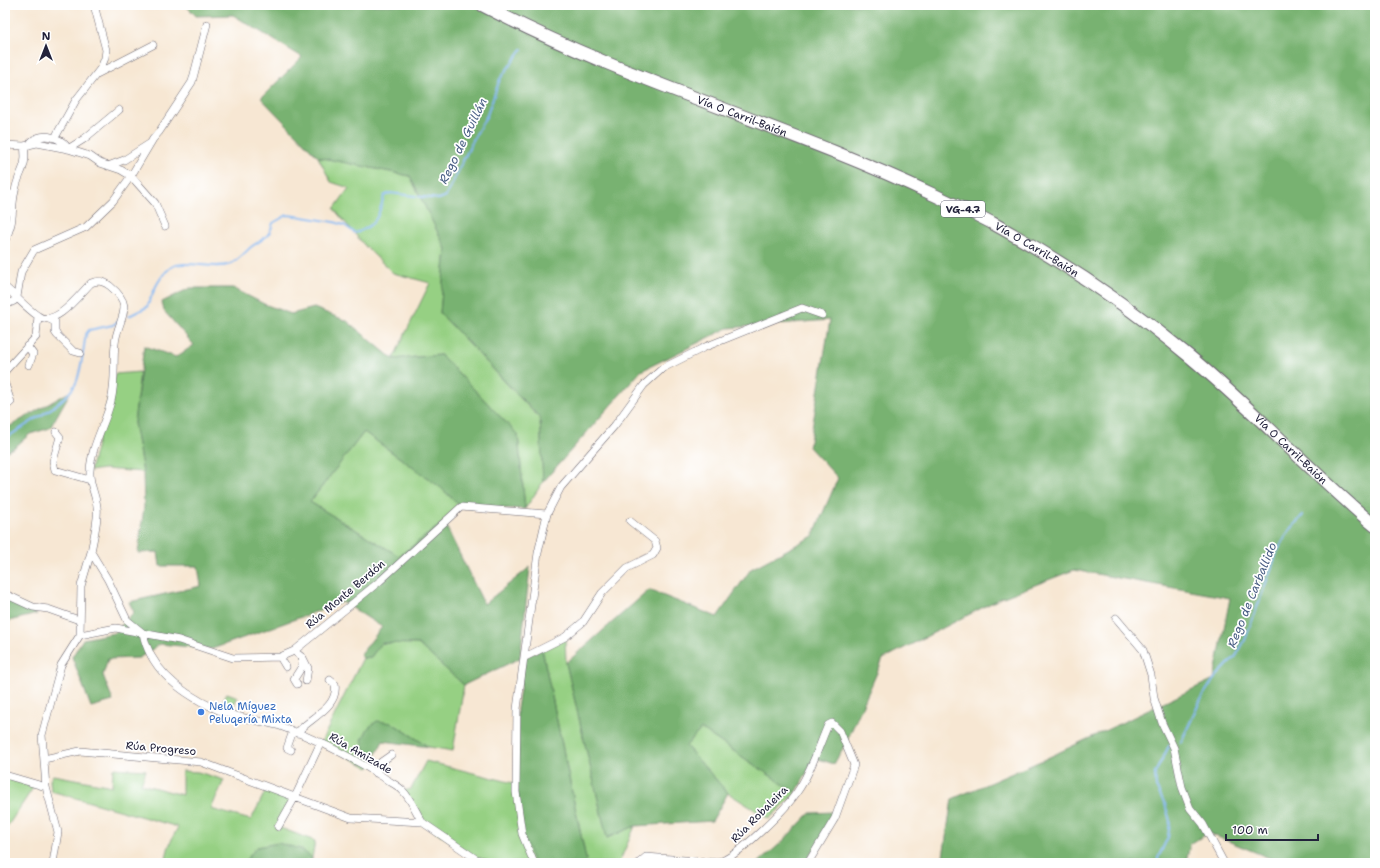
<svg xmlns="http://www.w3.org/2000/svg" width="1380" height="868" font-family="'Shantell Sans',sans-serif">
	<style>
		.green { fill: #96d083; stroke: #5c795f }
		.forest { fill: #78b271; stroke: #4d6a56 }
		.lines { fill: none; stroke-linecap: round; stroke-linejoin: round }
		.stream { stroke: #84b8f2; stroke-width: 2 }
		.minor-casing { stroke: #6d6770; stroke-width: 8 }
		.trunk-casing { stroke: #6d6770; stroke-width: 14 }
		.minor { stroke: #fff; stroke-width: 7 }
		.trunk { stroke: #fff; stroke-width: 12 }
		.shop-dot { fill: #3f7fe0; stroke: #fff; stroke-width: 1.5 }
		.labels { text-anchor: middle; stroke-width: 3.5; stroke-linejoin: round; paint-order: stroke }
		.shield { fill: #fff; stroke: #646476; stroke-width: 1 }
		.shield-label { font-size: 10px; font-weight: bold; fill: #22223b }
		.street-label { font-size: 11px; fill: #22223b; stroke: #fff }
		.shop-label { font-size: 11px; fill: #366cbe; stroke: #fff; text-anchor: start }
		.water-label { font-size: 12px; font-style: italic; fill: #495e84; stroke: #fff }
	</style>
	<rect width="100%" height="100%" fill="#fff"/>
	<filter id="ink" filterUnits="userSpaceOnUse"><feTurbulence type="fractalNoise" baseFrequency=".025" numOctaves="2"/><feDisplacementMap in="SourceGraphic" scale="8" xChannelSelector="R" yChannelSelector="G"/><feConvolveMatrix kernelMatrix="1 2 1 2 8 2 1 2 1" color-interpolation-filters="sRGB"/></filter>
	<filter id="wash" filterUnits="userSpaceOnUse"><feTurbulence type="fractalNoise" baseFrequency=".012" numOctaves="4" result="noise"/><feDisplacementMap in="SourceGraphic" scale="16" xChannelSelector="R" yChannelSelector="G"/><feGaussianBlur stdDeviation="0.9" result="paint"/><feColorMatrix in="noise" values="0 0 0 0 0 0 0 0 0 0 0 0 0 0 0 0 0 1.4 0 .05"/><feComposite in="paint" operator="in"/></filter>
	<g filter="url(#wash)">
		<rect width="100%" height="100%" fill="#f7e7d3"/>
		<path class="green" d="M318 157 410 176 446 249 440 313 540 419 543 482 525 509 518 435 441 355 393 359 430 283 393 273 365 246 334 209 349 188 331 182Z
			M140 372 134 423 143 472 104 469 90 471 115 374Z
			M364 432 440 487 461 507 444 522 399 556 310 502Z
			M565 637 566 663 607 838 635 826 619 863H585L586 859 542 649Z
			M381 643 418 644 464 685 453 751 429 747 392 723 366 753 374 758 369 768 321 742 363 658 371 657Z
			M227 693 238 697 231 709 221 705Z
			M701 729 796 793 769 819 728 793 686 746Z
			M426 761 517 784 534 863H492L476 859 422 822 403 791 411 789Z
			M113 768 146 770 141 784 182 795V771L198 772 224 780 211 809 251 820 266 790 291 800 278 827 315 841 312 858 301 849 257 847 244 863H166C166 849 172 839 178 827L51 791 50 780 53 775 112 786Z
			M5 775 35 785 5 830Z"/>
		<path class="forest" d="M185 5H1375V863H1282L1208 833 1190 844 1186 863H942L952 799 1043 760 1214 679 1230 598 1074 570 1001 598 883 659 846 743 834 764 815 758 796 793 701 729 686 746 728 793 712 821 635 826 607 838 566 663 649 590 717 617 751 569 813 536 838 478 809 447 830 320 728 328 641 371 543 482 540 418 440 313 446 249 410 176 318 157 261 98 302 57 233 15 196 16Z
			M190 288H233L264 304 291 314 314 308 347 321 393 359 441 355 518 435 525 509 461 507 440 487 364 432 310 502 399 556 444 522 484 604 530 567 520 658 464 685 418 644 381 643 371 657 363 658 360 655 382 627 343 602 212 649 160 644 139 658 108 659 103 675 113 701 91 707 72 657 83 639 114 633 134 612 129 602 201 586 198 566H160L158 552 138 553 144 507 143 472 134 423 144 346 176 357 194 345 164 311 162 302Z
			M71 391 50 428 30 434 15 447 5 452V429Z
			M5 599 37 614 5 622Z
			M542 649 586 859 585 863H534L522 834 517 784V709L525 657Z
			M377 721 392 723 429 747 383 741 374 758 366 753 362 740 368 728Z
			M834 812 835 818 805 863H758L781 843 810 813Z
			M278 843 301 849 312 858V863H243L257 847Z"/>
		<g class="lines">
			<path class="stream" d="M129 316 147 307C153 293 157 279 170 268 183 258 214 271 230 264 238 261 245 252 251 247 263 238 269 239 273 223L287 215 296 216 334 222 344 225 355 233C377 226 379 215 384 196L390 193 439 199 446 196 475 136 487 115 500 79 522 49
				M5 439C24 425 66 404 76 383 82 369 83 349 86 334L89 330 113 325 118 321
				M1181 742 1202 697 1214 679 1236 656 1245 640 1278 550 1289 531 1303 515
				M1158 863V858L1168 837 1170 821 1165 804 1156 787 1155 773 1169 746"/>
		</g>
	</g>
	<g filter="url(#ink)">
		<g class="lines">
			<defs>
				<path id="minor" d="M97 74 153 45
					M57 134 76 100 101 68 105 58 106 50 94 5
					M5 145 24 146 37 143 68 149C61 135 37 131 29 145
					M68 149 90 156 100 163 121 170 131 176 153 139 159 132 192 82 207 24
					M68 149 84 139 119 110
					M108 166 124 160 149 144
					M5 194H14
					M5 240C16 218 10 212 15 191 18 172 28 169 24 146
					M5 287C16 296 26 308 38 316 55 328 79 295 91 283 99 280 104 281 110 286 137 308 117 318 115 344 113 363 116 382 111 401 105 425 91 446 90 471 89 484 96 495 97 507 99 518 93 540 91 552
					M5 305 14 301 17 297 21 272 34 250 86 227 113 201 131 176 155 203 165 226
					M49 319 55 322V332L57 335 73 351 80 353
					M27 346 33 354 29 365
					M5 371 36 337 38 316
					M5 384 11 402 5 407
					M56 432 60 437 53 461 55 470 90 480
					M5 594 33 607 48 609 79 620
					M1116 618 1143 650 1151 675 1154 698 1162 723 1174 748 1182 787 1190 808 1203 824 1224 863
					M143 633C150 670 183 694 216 709 235 718 259 720 280 726 317 739 350 756 383 777 389 782 398 785 403 791 411 799 416 812 422 822
					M80 635 116 628 179 640 233 658 280 657 294 651 380 581 461 507 547 514
					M80 635 81 586 91 552 108 580 127 620 143 633
					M294 651 303 658 301 668 294 679 297 684
					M280 657 286 667
					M525 657 565 637 583 622 602 593 627 568 653 555 657 548 655 541 630 521
					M303 658 308 668 306 681
					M297 733C309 718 339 708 335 684L330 680
					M291 750 287 748 293 731
					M44 759 80 751 201 762 351 818 422 822 476 859 492 863
					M376 773 381 762 391 755
					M5 775 46 787
					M278 827 295 797 321 742
					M53 863 58 832 46 787 42 735 61 665 80 635
					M534 863 522 834 516 792 517 709 538 553 547 514 561 487 615 425 644 385 663 368 705 347 802 308 822 315
					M639 863 646 857 710 862C714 862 719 862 722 861 741 853 785 810 797 792 811 772 818 748 828 725L832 723 840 731 854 765 835 818 808 863"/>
				<g id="trunk">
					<path id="s1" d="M482 5C626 81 785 125 932 194 953 204 974 213 994 224 1062 261 1129 306 1189 356 1254 410 1311 472 1375 526"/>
				</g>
			</defs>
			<use href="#minor" class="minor-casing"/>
			<use href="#trunk" class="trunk-casing"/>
			<use href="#minor" class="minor"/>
			<use href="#trunk" class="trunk"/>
		</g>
	</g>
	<circle class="shop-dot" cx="201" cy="712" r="4"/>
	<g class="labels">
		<rect class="shield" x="941" y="201" width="44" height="16" rx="3"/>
		<g class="shield-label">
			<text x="963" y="213">VG-4.7</text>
		</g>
		<g class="street-label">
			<text dy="4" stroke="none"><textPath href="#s1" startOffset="283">Vía O Carril-Baión</textPath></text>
			<text dy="4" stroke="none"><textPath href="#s1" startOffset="607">Vía O Carril-Baión</textPath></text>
			<text dy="4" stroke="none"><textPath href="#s1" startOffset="931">Vía O Carril-Baión</textPath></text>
			<text transform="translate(345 594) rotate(-40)" y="4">Rúa Monte Berdón</text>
			<text transform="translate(161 748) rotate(5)" y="4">Rúa Progreso</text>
			<text transform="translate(361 753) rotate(30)" y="4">Rúa Amizade</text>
			<text transform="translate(759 814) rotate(-45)" y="4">Rúa Robaleira</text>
		</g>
		<g class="shop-label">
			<text x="209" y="710">Nela Míguez<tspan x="209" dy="13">Peluqería Mixta</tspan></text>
		</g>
		<g class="water-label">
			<text transform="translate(463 141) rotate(-64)" y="4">Rego de Guillán</text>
			<text transform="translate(1252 595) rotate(-68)" y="4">Rego de Carballido</text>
		</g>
	</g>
	<rect width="1380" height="868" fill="none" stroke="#fff" stroke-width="20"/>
	<g transform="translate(46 46)" stroke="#ffffff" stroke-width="3" paint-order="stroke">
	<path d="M0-3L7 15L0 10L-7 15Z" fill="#22223b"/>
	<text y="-6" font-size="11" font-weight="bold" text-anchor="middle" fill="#22223b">N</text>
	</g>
	<path d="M1226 834v6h92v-6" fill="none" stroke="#22223b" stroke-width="2"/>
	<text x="1232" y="834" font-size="12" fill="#22223b" stroke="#ffffff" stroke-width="3" paint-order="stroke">100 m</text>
</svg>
